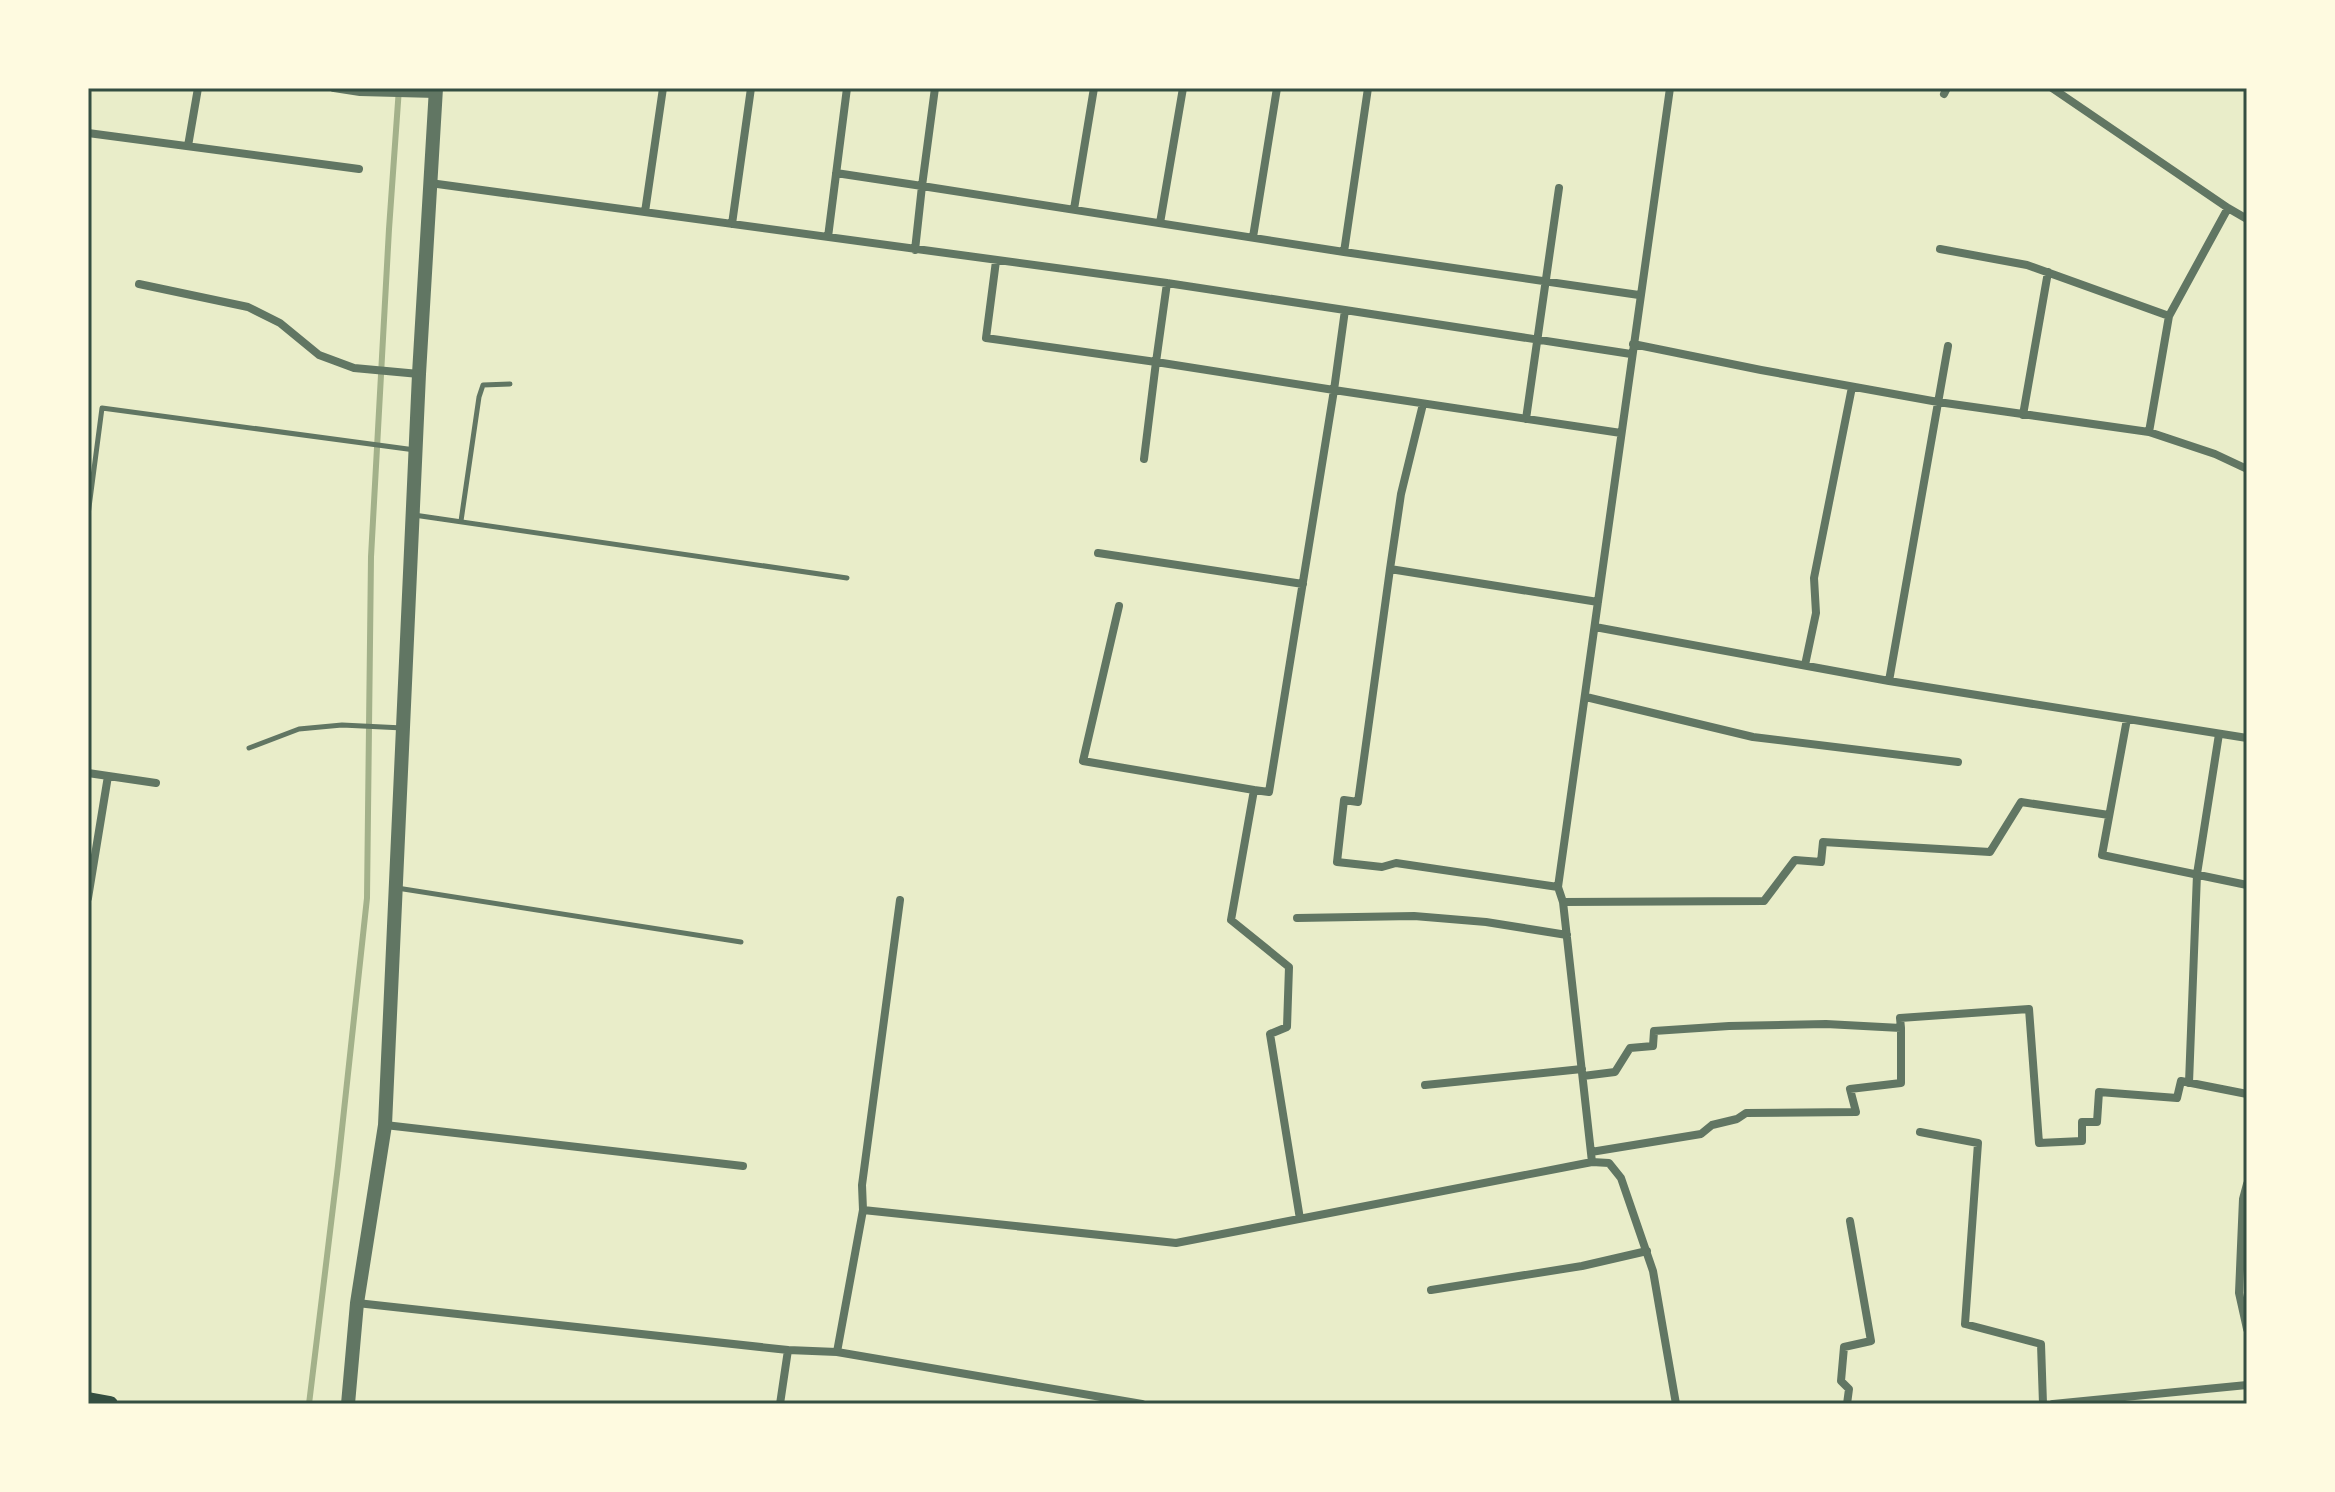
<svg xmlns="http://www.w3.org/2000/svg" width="2335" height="1492" font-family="'DM Sans',sans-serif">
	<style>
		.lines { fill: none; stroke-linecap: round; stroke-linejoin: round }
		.stream { stroke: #a3b18a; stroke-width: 6 }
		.service { stroke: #617663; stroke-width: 5 }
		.minor { stroke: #617663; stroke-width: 8 }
		.tertiary { stroke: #617663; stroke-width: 14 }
		.secondary { stroke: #344e41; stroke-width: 16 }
		.neatline { fill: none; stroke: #344e41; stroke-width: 3 }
	</style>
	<rect width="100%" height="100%" fill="#e9edc9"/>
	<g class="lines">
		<path class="stream" d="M309 1404 338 1166 367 898 371 557 389 229 399 88"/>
		<path class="service" d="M88 515 102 408 415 450
			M414 515 847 578
			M461 521 479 397 483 385 510 384
			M249 748 299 729 342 725 403 728
			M397 888 741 942"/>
		<path class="minor" d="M334 88 360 92 436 94
			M1368 88 1344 252 1639 295
			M2052 88 2228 208 2247 219
			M1944 94 1947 88
			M88 133 359 169
			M188 146 198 88
			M836 173 922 186 935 88
			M430 183 1167 283 1345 310
			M1074 209 1094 88
			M645 212 663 88
			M1160 223 1183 88
			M732 224 751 88
			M828 237 847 88
			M1253 237 1277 88
			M1940 249 2027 265 2169 316
			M915 250 922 186 1344 252
			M996 261 986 338 1156 362 1144 459
			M1167 283 1156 362 1334 390 1345 310 1631 354
			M139 284 248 307 280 323 319 355 354 368 419 374
			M1633 344 1761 370 1938 402 2149 432 2215 454 2247 469
			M1423 404 1401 494 1390 569 1598 602
			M2023 415 2048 272
			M1526 419 1559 188
			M2149 432 2169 316 2228 208
			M1098 553 1303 584
			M1390 569 1358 802 1344 800 1337 862 1382 867 1396 863 1558 887
			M1119 606 1083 761 1254 790
			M1595 627 1889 681 2247 738
			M1805 665 1816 613 1814 578 1852 387
			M1889 681 1948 346
			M1586 697 1753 737 1958 762
			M2127 719 2102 855 2247 885
			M88 773 156 783
			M88 898 108 776
			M1563 902 1764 901 1795 860 1821 862 1823 842 1990 852 2021 802 2109 815
			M1297 918 1414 916 1486 922 1567 935
			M1583 1076 1615 1072 1630 1048 1653 1046 1654 1031 1729 1026 1826 1024 1901 1028 1900 1018 2029 1009 2039 1143 2082 1141V1122H2097L2099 1092 2177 1098 2181 1081 2247 1094
			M2189 1083 2197 874 2219 734
			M1425 1085 1582 1069
			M385 1125 743 1166
			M1920 1132 1978 1143 1965 1324 2041 1344 2043 1404
			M1591 1152 1701 1134 1712 1125 1737 1119 1746 1113 1856 1112 1850 1089 1901 1083V1028
			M1592 1162 1563 902 1558 887 1670 88
			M2247 1184 2243 1199 2239 1293 2247 1329
			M863 1210 1176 1243 1592 1162 1609 1163 1621 1178 1653 1271 1676 1404
			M1300 1219 1270 1034 1287 1027 1289 967 1231 920 1254 790 1269 792 1334 390 1621 433
			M1431 1290 1582 1266 1647 1251
			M357 1303 788 1350
			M837 1352 1142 1404
			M780 1404 788 1350 837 1352 863 1210 862 1185 900 900
			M1847 1404 1849 1389 1841 1381 1844 1347 1871 1341 1850 1221
			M2053 1404 2247 1385"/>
		<path class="tertiary" d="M348 1404 357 1303 385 1125 419 374 436 88"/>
		<path class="secondary" d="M88 1400 110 1404"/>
	</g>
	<rect width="2335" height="1492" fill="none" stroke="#fefae0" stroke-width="180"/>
	<rect x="90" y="90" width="2155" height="1312" class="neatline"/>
</svg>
